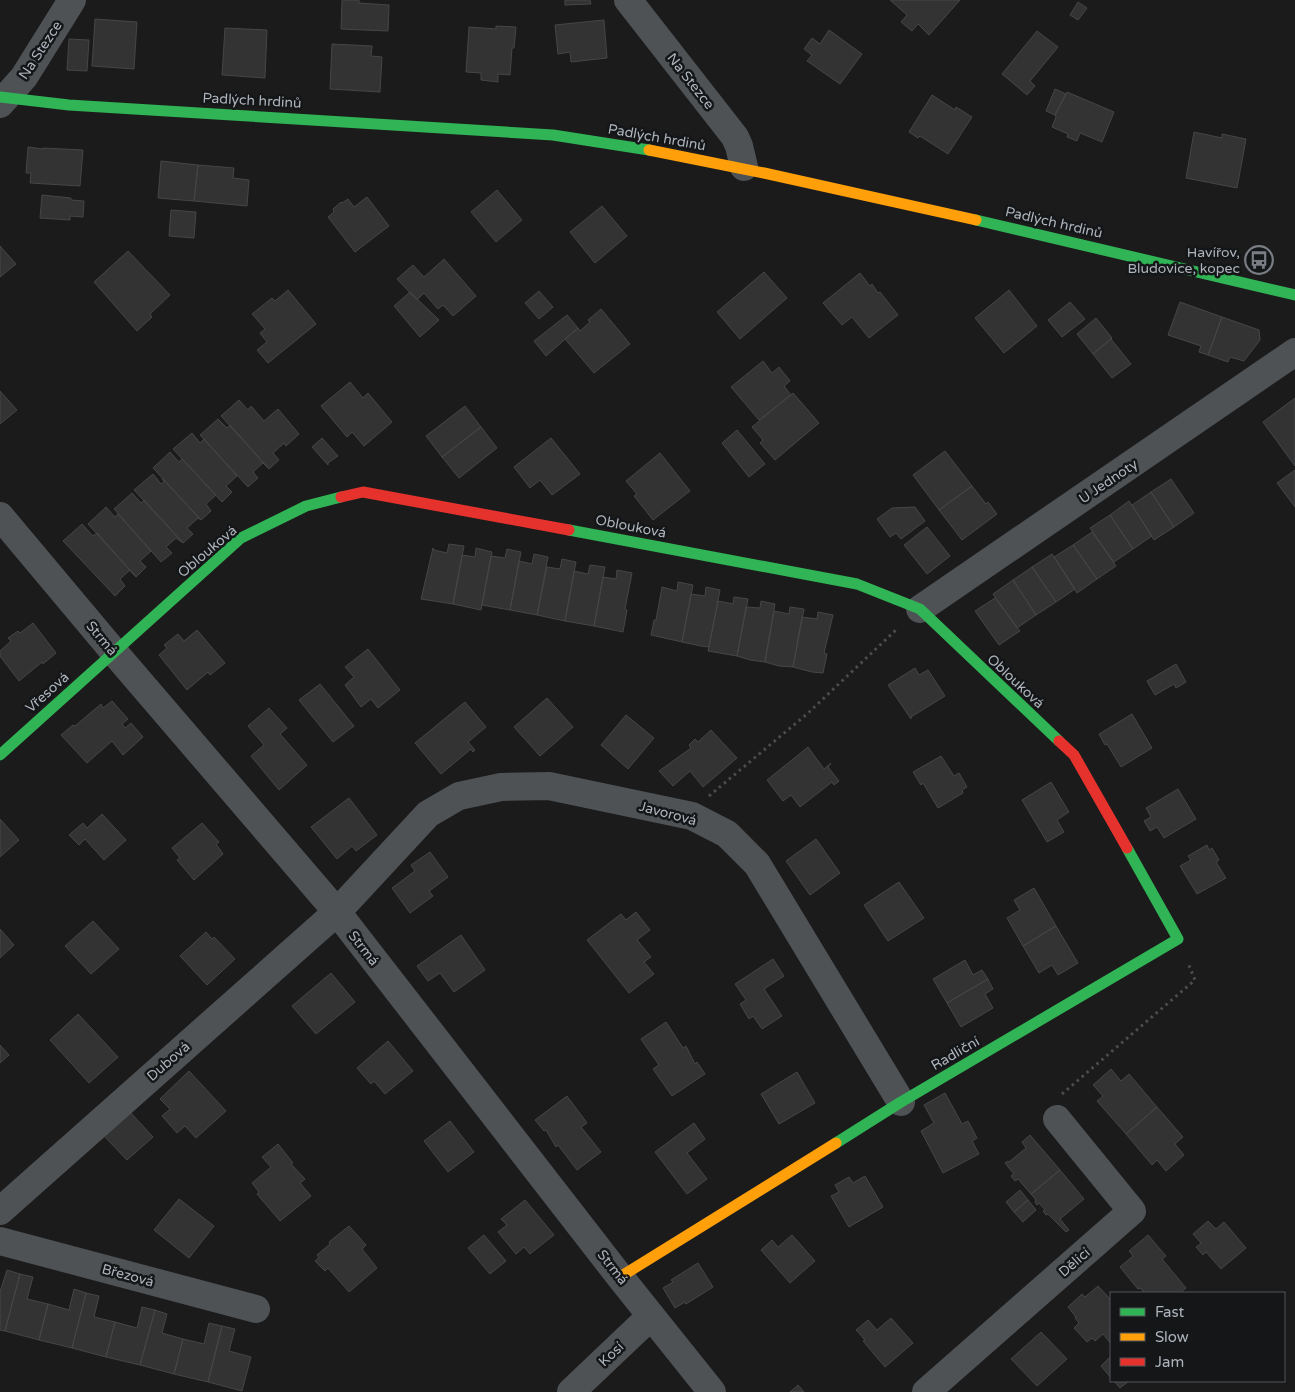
<svg xmlns="http://www.w3.org/2000/svg" width="1295" height="1392" font-family="'Varela Round',sans-serif">
	<style>
		.building { fill: #333334; stroke: #444648 }
		.lines { fill: none; stroke-linecap: round; stroke-linejoin: round }
		.path { stroke: #4b4d4f; stroke-width: 3; stroke-dasharray: 2.5 4; stroke-linecap: butt }
		.street { stroke: #4f5255; stroke-width: 28 }
		.fast { stroke: #30b455; stroke-width: 11 }
		.slow { stroke: #ff9f0a; stroke-width: 11 }
		.jam { stroke: #e5322d; stroke-width: 11 }
		.labels { text-anchor: middle; stroke-width: 5; stroke-linejoin: round; paint-order: stroke }
		.street-label { font-size: 14px; fill: #adb4bc; stroke: #151618 }
		.poi-label { font-size: 14px; fill: #adb4bc; stroke: #151618; text-anchor: end }
	</style>
	<rect width="100%" height="100%" fill="#1b1b1c"/>
	<path class="building" d="M342 0H359V3L389 5 388 31 341 29Z
		M565 0H590L591 4 565 5Z
		M890 0H960L929 35 918 24 912 31 901 22 907 15Z
		M1078 2 1087 8 1078 20 1070 15Z
		M95 19 137 22 134 69 92 66Z
		M604 20 607 58 571 62 570 52 558 54 555 25Z
		M496 26 516 27 514 48H512L510 75 498 74V82L481 80V73L466 72 469 27 496 29Z
		M225 28 267 30 265 78 222 75Z
		M829 30 862 54 840 84 807 61 812 55 804 49 812 38 820 44Z
		M1037 31 1058 47 1030 81 1035 86 1027 95 1002 74Z
		M69 39 89 40 87 71 67 70Z
		M332 44 372 46 371 56 382 57 380 92 330 89Z
		M1055 89 1066 94 1055 115 1046 111Z
		M1067 92 1114 112 1102 142 1080 133 1077 141 1067 137 1068 134 1052 127 1056 117 1055 115Z
		M932 95 955 110 956 107 972 117 948 154 920 136 918 138 909 132Z
		M1194 132 1222 138V134L1246 139 1237 188 1186 178Z
		M28 147 43 149V148L83 150 80 186 30 183 31 173H26Z
		M161 161 198 165 194 201 158 198Z
		M198 165 234 168 233 178 249 180 247 206 194 201Z
		M497 190 522 220 496 242 471 212Z
		M42 195 71 198V200L84 201 83 217 70 216V220L40 218Z
		M367 197 389 226 355 252 328 217 334 212 333 209 341 202 342 203 348 199 354 207Z
		M602 206 627 236 595 263 570 232Z
		M171 210 196 212 194 238 169 236Z
		M0 246 16 264 0 277Z
		M128 251 170 295 150 314 152 317 137 331 94 282Z
		M444 259 476 296 453 316 443 305 438 309 424 293 417 300 397 279 413 265 424 277Z
		M764 272 787 298 740 339 717 312Z
		M860 273 870 286 872 284 878 293 880 292 898 315 869 338 852 317 842 325 823 303Z
		M288 290 316 324 268 363 257 350 267 342 260 333 265 329 252 314 272 298 275 301Z
		M1009 290 1037 326 1004 353 975 318Z
		M539 291 553 307 539 319 525 303Z
		M410 292 439 320 420 337 394 306Z
		M1070 302 1085 319 1062 337 1048 320Z
		M1180 302 1222 317 1208 355 1199 352 1201 346 1168 335Z
		M601 309 630 344 594 373 565 339 578 328 580 331 590 322 588 320Z
		M567 315 578 328 546 356 534 341Z
		M1222 317 1259 330 1260 340 1244 361 1230 357 1228 362 1208 355Z
		M1096 318 1112 338 1093 354 1077 334Z
		M1111 339 1131 364 1112 378 1093 354Z
		M763 361 772 373 779 367 790 381 784 386 791 395 759 420 731 387Z
		M350 382 363 398 368 393 392 422 364 446 352 432 347 437 321 406Z
		M0 391 17 410 0 424Z
		M793 393 819 423 775 460 760 443 763 440 752 427Z
		M1295 398V466L1263 422Z
		M239 400 248 410 251 406 264 421 278 409 299 434 286 446 284 443 273 453 279 460 269 469 221 416Z
		M465 406 481 427 442 457 426 436Z
		M218 419 227 428 230 425 269 469 263 463 253 472 258 478 248 487 200 435Z
		M481 427 497 448 459 478 442 457Z
		M737 430 765 464 749 477 722 443Z
		M192 433 200 443 204 439 237 476 226 486 232 492 222 502 173 449Z
		M322 438 338 456 328 463V465L312 447Z
		M551 438 580 474 552 495 540 480 530 488 514 467Z
		M945 451 972 486 939 510 913 475Z
		M170 452 179 462 182 459 216 495 206 504 211 511 201 520 153 468Z
		M660 453 690 491 653 520 634 496 637 494 626 481Z
		M1295 470V507L1277 483Z
		M153 474 161 484 164 482 162 478 201 520 198 518 187 528 193 534 183 543 134 490Z
		M1171 479 1194 513 1174 527 1151 492Z
		M972 486 986 504 988 502 997 514 962 540 939 510Z
		M1151 492 1174 527 1154 540 1132 505Z
		M132 493 141 503 144 500 183 543 176 538 166 547 172 553 161 562 114 509Z
		M1129 501 1152 536 1133 549 1110 515Z
		M106 507 115 517 118 514 151 551 140 561 146 567 136 577 88 524Z
		M915 507 925 521 901 539 896 533 890 537 877 519 892 508Z
		M1110 515 1133 549 1114 562 1090 528Z
		M82 524 93 536 97 533 136 577 130 570 120 579 125 586 115 596 63 541Z
		M927 527 950 556 927 574 904 545Z
		M1092 532 1116 566 1097 579 1073 545Z
		M449 544 464 546 453 604 421 599 433 548 434 550 447 553Z
		M1073 545 1097 579 1077 593 1054 557Z
		M476 548 492 552 481 610 453 604 462 555 475 557Z
		M507 549 521 552 510 610 482 605 491 556 505 558Z
		M534 554 548 557 537 615 510 610 519 561 532 564Z
		M1052 554 1075 589 1056 602 1032 567Z
		M562 559 576 562 565 621 537 615 547 567 560 569Z
		M590 565 605 567 594 626 565 621 574 571 588 574Z
		M1032 567 1056 602 1036 615 1013 580Z
		M617 570 632 573 625 609 627 610 623 632 594 626 603 577 616 579Z
		M1013 580 1036 615 1017 628 993 594Z
		M678 582 693 585 682 642 651 635 654 620H656L662 587 677 591Z
		M706 587 720 590 709 647 701 646 682 642 691 594 705 596Z
		M734 597 748 599 737 656 708 651 718 601 733 604Z
		M995 598 1020 631 999 645 975 611Z
		M761 601 775 604 765 662 750 660 737 656 746 607 760 608Z
		M790 607 804 609 793 667 779 666 765 662 774 611 789 614Z
		M818 612 833 615 824 653 827 654 823 673 812 672 793 667 802 617 817 619Z
		M33 623 56 653 43 664 42 662 19 681 0 656V651L11 641 8 638 18 631 20 633Z
		M197 630 225 663 210 675 208 672 187 690 159 655 167 648 164 645 178 634 184 641Z
		M368 649 400 690 378 708 371 699 361 707 345 685 354 677 345 667Z
		M1176 664 1186 682 1176 688 1174 684 1155 695 1147 681Z
		M915 668 919 675 928 670 945 696 911 717V719L888 685Z
		M320 684 354 726 333 742 299 700Z
		M547 698 573 727 540 756 514 727Z
		M112 701 128 719 122 724 125 728 131 723 143 737 123 755 112 741 87 763 61 735 73 725 75 726 101 704 103 708Z
		M465 702 486 727 468 742 475 750 473 752 471 749 441 774 415 743Z
		M269 708 287 728 280 734 307 765 279 790 251 756 264 745 248 726Z
		M1132 714 1152 748 1121 767 1107 744 1105 745 1099 734Z
		M626 715 654 738 628 769 601 745Z
		M711 730 737 758 703 787 690 771 673 786 659 771 691 748 689 745 695 739 698 742Z
		M808 747 824 769 831 763 828 767 839 781 834 785 832 782 800 807 791 795 783 801 767 780Z
		M941 756 954 776 959 773 967 787 962 790 963 793 938 808 923 783 921 785 913 772Z
		M1051 782 1069 812 1057 820 1064 832 1047 842 1022 800Z
		M1178 789 1196 819 1164 838 1157 827 1150 831 1144 821 1151 817 1146 808Z
		M349 798 377 835 356 851 352 846 337 859 311 827Z
		M102 814 126 840 104 860 85 839 79 845 69 835 83 823 87 828Z
		M0 819 19 840 0 857Z
		M202 823 219 842 216 844 223 854 194 880 177 860 180 858 172 848Z
		M816 839 840 873 810 895 786 861Z
		M1207 845 1209 850 1212 848 1219 860 1216 862 1226 878 1197 894 1180 866 1191 860 1188 856Z
		M430 852 448 877 429 891 433 896 410 913 392 888 415 871 411 865Z
		M899 882 924 918 888 941 864 905Z
		M1034 888 1056 926 1023 946 1007 918 1020 910 1014 900Z
		M636 912 650 930 637 940 651 957 644 962 654 974 629 993 587 940 621 914 626 920Z
		M93 921 119 949 91 974 65 946Z
		M1056 926 1078 963 1058 975 1052 965 1039 973 1023 946Z
		M0 929 14 945 0 958Z
		M206 932 212 939 214 937 235 959 207 985 180 956Z
		M461 935 485 970 454 992 440 973 428 981 417 966Z
		M773 959 784 976 764 989 782 1016 762 1029 753 1016 749 1019 740 1004 746 1000 735 984Z
		M965 960 973 975 982 970 988 979 947 1003 933 979Z
		M331 973 355 1002 316 1034 292 1006Z
		M988 979 993 989 985 994 993 1008 961 1027 947 1003Z
		M78 1014 118 1057 89 1083 50 1040Z
		M666 1022 683 1048 686 1046 695 1064 697 1062 705 1074 672 1096 653 1069 659 1065 641 1039Z
		M388 1041 413 1071 385 1094 374 1081 371 1084 357 1068Z
		M0 1045 9 1055 0 1063Z
		M1111 1069 1121 1081 1129 1074 1157 1107 1126 1134 1097 1101 1103 1096 1093 1085Z
		M189 1071 226 1111 196 1138 185 1126 177 1133 162 1116 170 1109 160 1099Z
		M797 1072 815 1103 779 1124 761 1094Z
		M945 1093 962 1124 968 1121 977 1138 972 1141 979 1154 943 1173 921 1131 934 1123 924 1105Z
		M567 1096 587 1123 581 1127 601 1152 577 1170 558 1145 556 1147 546 1130 544 1131 535 1120Z
		M1157 1107 1183 1137 1175 1144 1184 1155 1166 1171 1157 1160 1152 1165 1126 1134Z
		M130 1112 153 1137 127 1160 104 1136Z
		M450 1121 474 1152 448 1172 424 1141Z
		M694 1123 705 1139 687 1153 707 1179 687 1194 655 1152Z
		M1030 1135 1060 1170 1031 1194 1018 1179 1015 1181 1011 1176 1014 1174 1005 1163 1008 1161 1009 1162 1026 1148 1022 1142Z
		M278 1144 293 1163 291 1164 305 1179 300 1183 311 1196 280 1221 257 1194 259 1192 252 1183 271 1167 262 1157Z
		M1060 1170 1084 1199 1060 1219 1069 1230 1066 1232 1048 1214 1046 1215 1043 1211 1045 1210 1039 1203 1037 1205 1035 1202 1036 1200 1031 1194Z
		M865 1176 883 1207 849 1227 831 1196 839 1192 835 1185 849 1177 853 1183Z
		M1020 1190 1028 1200 1014 1212 1006 1202Z
		M179 1199 214 1226 189 1258 154 1230Z
		M525 1200 554 1235 530 1254 524 1247 516 1254 498 1232 507 1225 501 1219Z
		M1028 1200 1036 1210 1023 1222 1014 1212Z
		M1208 1221 1216 1229 1224 1222 1246 1248 1221 1269 1206 1252 1203 1255 1196 1247 1201 1243 1193 1234Z
		M349 1226 366 1245 362 1249 377 1268 349 1292 328 1268 325 1271 315 1261 319 1258 317 1255 330 1244 329 1242Z
		M484 1235 506 1261 490 1274 468 1248Z
		M792 1235 815 1261 790 1283 761 1250 772 1240 778 1247Z
		M1148 1235 1166 1256 1162 1259 1186 1288 1180 1293H1145L1140 1288 1138 1289 1120 1267 1133 1256 1129 1251Z
		M698 1263 713 1287 686 1304 685 1302 675 1308 663 1288 673 1282 671 1280Z
		M7 1270 20 1274 5 1331 0 1330V1292Z
		M20 1274 33 1277 27 1299 48 1304 39 1340 5 1331Z
		M1098 1286 1111 1300V1344L1103 1334 1095 1341 1092 1338 1087 1342 1074 1328 1079 1323 1075 1318 1076 1317 1068 1307 1082 1294 1085 1297Z
		M74 1289 86 1293 72 1348 39 1340 48 1304 69 1310Z
		M86 1293 99 1296 94 1317 115 1322 106 1357 72 1348Z
		M142 1307 155 1310 140 1365 106 1357 115 1322 137 1328Z
		M155 1310 167 1314 162 1333 183 1339 174 1374 140 1365Z
		M891 1318 913 1343 885 1367 863 1341 865 1340 856 1330 868 1320 877 1330Z
		M209 1323 222 1326 208 1382 174 1374 183 1339 204 1344Z
		M222 1326 235 1329 229 1351 251 1357 242 1391 208 1382Z
		M1041 1332 1067 1359 1037 1386 1011 1359Z
		M1111 1356V1378L1101 1366Z
		M1114 1381H1129L1120 1388Z
		M798 1385 804 1392H790Z"/>
	<g class="lines">
		<path class="path" d="M709 796 807 714 897 629
			M1062 1094 1195 980 1188 963"/>
		<path class="street" d="M628 0 735 137 739 146 744 167
			M0 104 24 77 72 0
			M0 516 114 652 337 912 620 1277 712 1392
			M920 609 1295 352
			M0 1211 337 912 428 814 459 796 501 787 549 786 692 816 727 834 757 864 901 1102
			M0 1241 256 1309
			M571 1392 651 1316
			M926 1392 1132 1211 1057 1119"/>
		<path class="fast" d="M0 97 69 105 553 135 649 150
			M976 220 1295 295
			M569 530 857 584 920 609 1059 741
			M0 755 241 538 306 506 341 497
			M836 1143 901 1102 1178 939 1127 848"/>
		<path class="slow" d="M649 150 764 173 976 220
			M620 1277 836 1143"/>
		<path class="jam" d="M341 497 363 492 569 530
			M1059 741 1074 755 1127 848"/>
	</g>
	<defs>
		<symbol id="bus-ring" viewBox="-11 -11 22 22"><circle r="9.5" fill="#151618" stroke="#7a7e84" stroke-width="1.5"/><path d="M-5-6H5V4H4V6H2V4H-2V6H-4V4H-5ZM-3.5-4V0h7V-4ZM-3.5 1.2v1.5H-2V1.2ZM2 1.2v1.5H3.5V1.2Z" fill="#7a7e84"/></symbol>
	</defs>
	<g fill-rule="evenodd">
		<use href="#bus-ring" x="1243" y="244" width="32" height="32"/>
	</g>
	<g class="labels">
		<g class="street-label">
			<text transform="translate(40 50) rotate(-57)" y="5">Na Stezce</text>
			<text transform="translate(691 81) rotate(52)" y="5">Na Stezce</text>
			<text transform="translate(252 100) rotate(3)" y="5">Padlých hrdinů</text>
			<text transform="translate(657 137) rotate(10)" y="5">Padlých hrdinů</text>
			<text transform="translate(1054 222) rotate(13)" y="5">Padlých hrdinů</text>
			<text transform="translate(1108 481) rotate(-34)" y="5">U Jednoty</text>
			<text transform="translate(631 526) rotate(11)" y="5">Oblouková</text>
			<text transform="translate(207 551) rotate(-40)" y="5">Oblouková</text>
			<text transform="translate(102 638) rotate(50)" y="5">Strmá</text>
			<text transform="translate(1016 681) rotate(43)" y="5">Oblouková</text>
			<text transform="translate(47 692) rotate(-42)" y="5">Vřesová</text>
			<text transform="translate(668 813) rotate(15)" y="5">Javorová</text>
			<text transform="translate(364 948) rotate(52)" y="5">Strmá</text>
			<text transform="translate(955 1053) rotate(-30)" y="5">Radliční</text>
			<text transform="translate(168 1061) rotate(-41)" y="5">Dubová</text>
			<text transform="translate(1074 1262) rotate(-41)" y="5">Dělící</text>
			<text transform="translate(613 1267) rotate(52)" y="5">Strmá</text>
			<text transform="translate(128 1275) rotate(15)" y="5">Březová</text>
			<text transform="translate(611 1354) rotate(-44)" y="5">Kosí</text>
		</g>
		<g class="poi-label">
			<text x="1240" y="257">Havířov,<tspan x="1240" dy="16">Bludovice, kopec</tspan></text>
		</g>
	</g>
	<rect x="1110" y="1292" width="175" height="90" fill="#151618" stroke="#52555a"/>
	<rect x="1120" y="1308" width="25" height="8" fill="#30b455" stroke="#52555a"/>
	<text x="1155" y="1317" font-size="15" fill="#adb4bc">Fast</text>
	<rect x="1120" y="1333" width="25" height="8" fill="#ff9f0a" stroke="#52555a"/>
	<text x="1155" y="1342" font-size="15" fill="#adb4bc">Slow</text>
	<rect x="1120" y="1358" width="25" height="8" fill="#e5322d" stroke="#52555a"/>
	<text x="1155" y="1367" font-size="15" fill="#adb4bc">Jam</text>
</svg>
